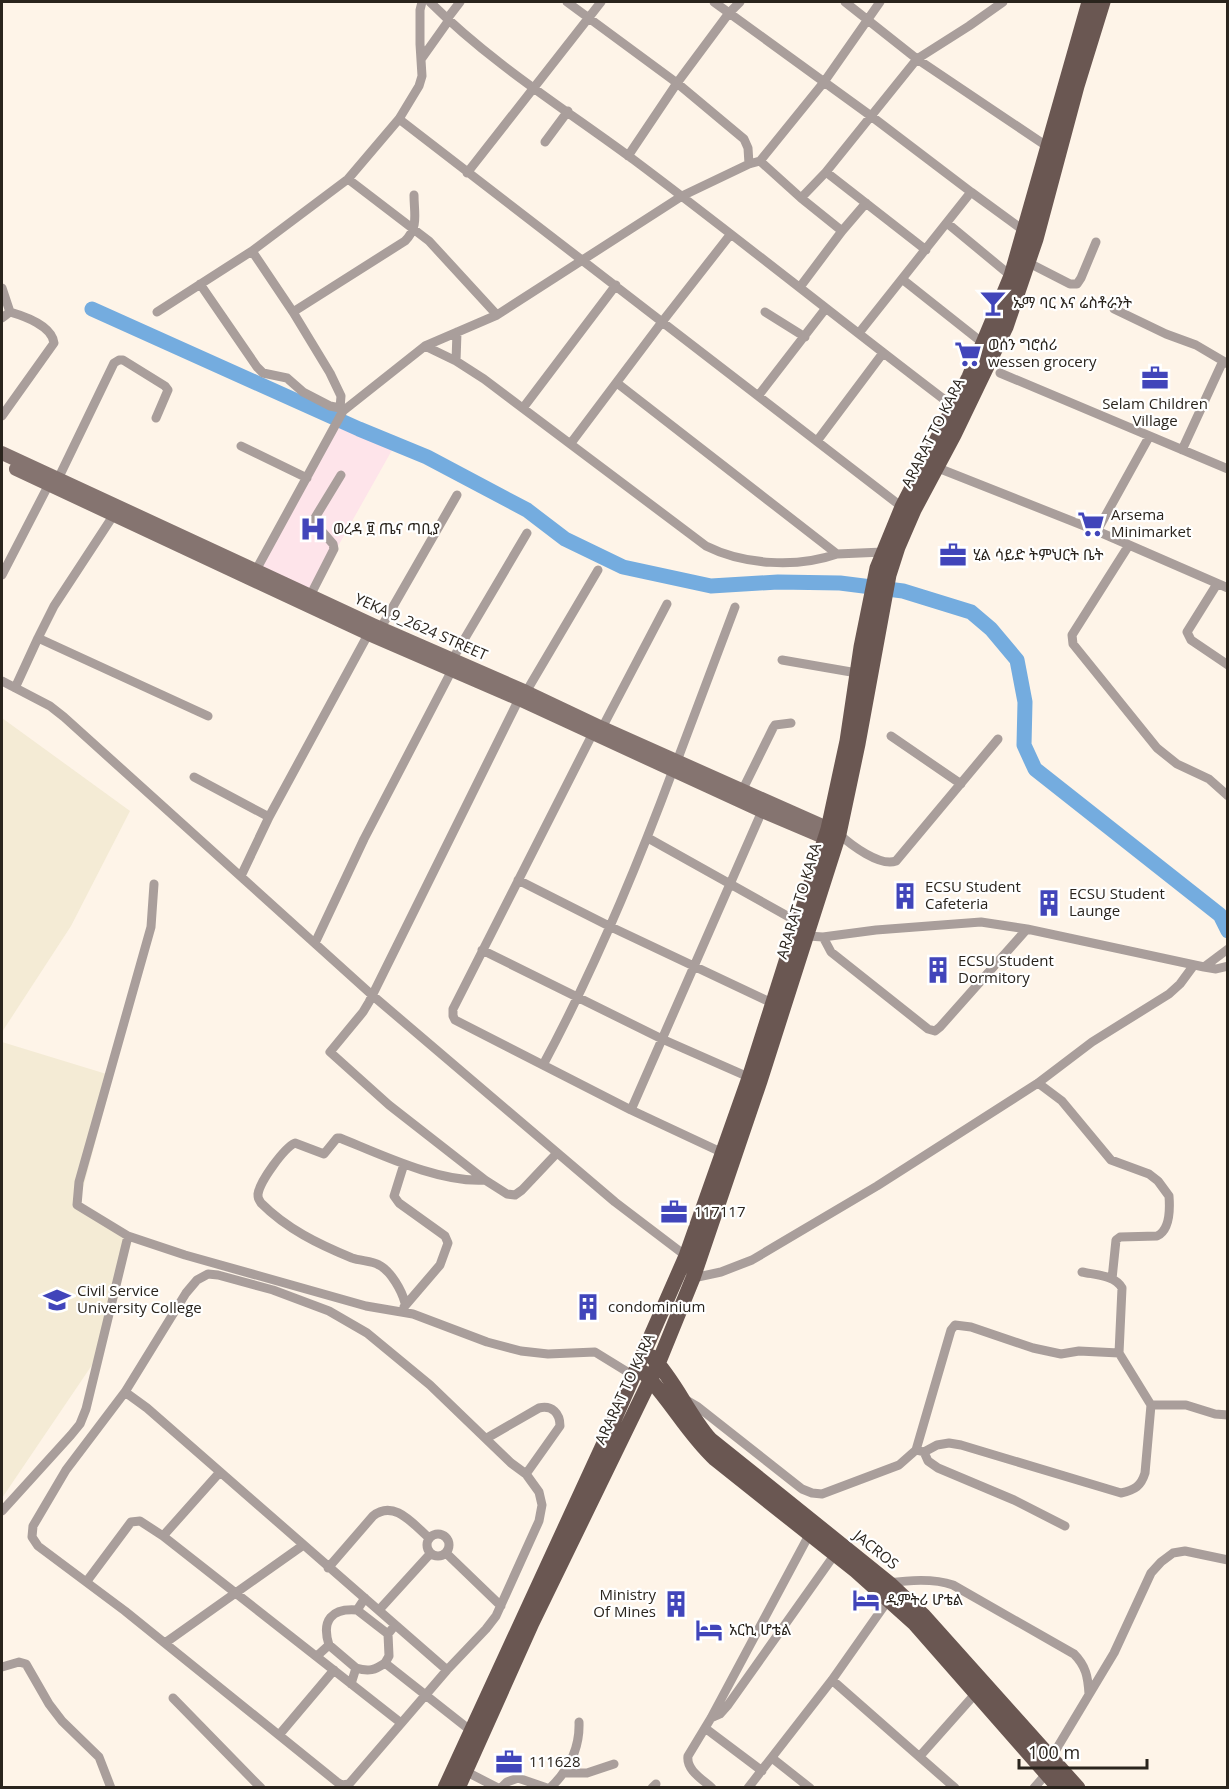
<svg xmlns="http://www.w3.org/2000/svg" width="1229" height="1789" font-family="'Open Sans','Noto Sans Ethiopic',sans-serif">
	<style>
		.education { fill: #f4ebd5 }
		.medical { fill: #fee4ea }
		.lines { fill: none; stroke-linecap: round; stroke-linejoin: round }
		.river { stroke: #74acdf; stroke-width: 15 }
		.minor { stroke: #a99e9b; stroke-width: 9 }
		.secondary { stroke: #857470; stroke-width: 14 }
		.primary { stroke: #6a5752; stroke-width: 15 }
		.labels { text-anchor: middle; stroke-width: 4.5; stroke-linejoin: round; paint-order: stroke }
		.poi-label { font-size: 15px; fill: #2a241d; stroke: #fff; text-anchor: start }
		.street-label { font-size: 15px; fill: #2a241d; stroke: #fff }
	</style>
	<rect width="100%" height="100%" fill="#fef4e8"/>
	<path class="education" d="M2 718 130 811 71 926 2 1032Z
		M2 1042 113 1076 79 1203 134 1235 92 1365 2 1498Z"/>
	<path class="medical" d="M339 418 396 443 310 596 256 570Z"/>
	<g class="lines">
		<path class="river" d="M92 309 359 429 427 457 527 510 565 539 623 567 711 586 778 582 840 583 903 591 971 612 991 629 1017 660 1025 702 1024 745 1035 769 1220 915 1228 931"/>
		<path class="minor" d="M430 2C491 63 565 109 634 160 742 241 847 326 954 407
			M567 2 677 83 744 139 748 148 749 164
			M714 2 871 116 971 192 859 333
			M845 2 917 59 1048 147
			M447 19 460 2
			M422 58 449 20
			M399 119C567 248 734 378 902 507
			M545 142 568 111
			M628 156 677 83 729 13 740 2
			M760 161 801 198 826 172 917 59 969 26 1003 2
			M826 172 926 250
			M467 173 601 2
			M348 179 429 241 497 315
			M971 192 1027 233
			M801 198 842 231
			M947 223 1011 276
			M252 251 293 312 330 373 341 396 340 408
			M1029 263 1070 284H1077L1081 278 1096 242
			M902 279 984 344
			M200 284 257 367 263 373 287 378 303 392 330 406 340 408 343 411
			M800 287 842 231 866 203
			M2 288 10 312
			M1114 309 1166 334 1196 345 1228 364
			M157 312 252 251 348 179 399 119 419 86 422 76 420 44V10L422 2
			M293 312 405 241C419 227 414 214 414 195
			M765 312 805 337
			M2 318 10 312C24 316 52 326 54 343L2 416
			M425 346 456 361 484 379 706 546C744 565 797 568 837 554
			M456 361 457 332
			M1000 373 1228 469
			M617 383 837 554 883 552
			M758 396 826 308
			M523 408 616 285
			M817 441 883 353
			M571 443 662 322 730 235
			M241 446 307 478
			M1182 450 1223 361
			M933 466 1097 531 1228 588
			M58 479 114 363 119 360H123L165 386 168 390 156 418
			M1097 531 1149 437
			M1129 545 1072 635 1073 644 1157 748 1177 764 1209 779 1228 796
			M256 570 343 411 425 346 497 315 682 196 749 164 760 161 824 82 880 2
			M2 575 48 486
			M1217 584 1187 632 1191 640 1228 665
			M310 596 334 549 333 544 313 521 341 475
			M379 631 457 495
			M38 638 54 606 113 516
			M452 660 527 533
			M782 660 857 673
			M2 681 50 706 64 717 372 995 615 1202 686 1256
			M15 688 38 638 208 716
			M526 692 598 570
			M519 699 369 1002 363 1012 330 1052 389 1105 485 1180 507 1194 515 1195 522 1190 557 1153
			M602 728 667 604
			M592 735 453 1009V1016L455 1020 631 1110 723 1153
			M891 736 961 784
			M677 761 735 607
			M194 777 269 817
			M742 791 773 728 775 725 791 723
			M839 834C851 845 880 867 896 861L998 739
			M648 838 798 922
			M241 876 269 817 371 629
			M518 880 611 927 772 1003
			M154 884 151 927 79 1182 77 1205 128 1236 185 1255 366 1306 413 1314 487 1342 521 1351 548 1354 595 1352 634 1376
			M808 936 823 937 876 930 981 922 1027 929 1204 967 1216 969 1228 966
			M823 937 831 952 928 1029 935 1031 940 1027 1027 929
			M315 943 364 839 452 670
			M482 950 662 1039 753 1079
			M1204 967 1228 949
			M543 1065C594 970 635 872 673 770
			M1038 1083 1062 1101 1111 1160 1149 1174 1158 1181 1169 1196C1170 1209 1170 1230 1157 1236L1120 1237 1116 1240 1112 1279
			M631 1110 762 811
			M1082 1272C1095 1275 1115 1275 1122 1288L1119 1353
			M208 1274 218 1275 273 1290 329 1311 367 1333 430 1385 511 1463 526 1474 539 1492 542 1505 539 1521 496 1616 486 1629 447 1670 349 1784 342 1785 337 1782 125 1611 38 1546 32 1537 33 1526 66 1470 125 1392 186 1293 197 1280Z
			M693 1278 721 1272 752 1260 877 1186 1038 1083 1092 1042 1169 994 1180 984 1194 965
			M405 1303C402 1291 391 1271 379 1265 372 1261 361 1261 352 1258 318 1244 287 1229 261 1203 258 1198 258 1198 258 1194 260 1181 284 1148 295 1143L324 1154 337 1138H340C382 1155 440 1183 485 1180
			M404 1307 440 1265 448 1243 445 1236 399 1203 394 1196 404 1164
			M125 1392 147 1408 447 1670
			M686 1400 698 1407 802 1489 812 1493 822 1494 899 1465 916 1450 951 1330 955 1325 971 1327 1033 1348 1061 1354 1079 1351 1119 1353 1151 1405H1186L1215 1414 1228 1415
			M487 1438 539 1408C552 1405 560 1413 560 1426L526 1474
			M916 1450 924 1452 937 1445 949 1443 961 1445 1121 1493C1135 1490 1141 1486 1145 1473L1151 1405
			M924 1452 928 1461 938 1468 1014 1500 1065 1526
			M220 1472 163 1536 401 1723
			M2 1511 71 1435 80 1424 86 1409 128 1236
			M427 1545a11 11 0 1 1 22 0a11 11 0 1 1-22 0Z
			M446 1553 501 1606
			M328 1568 373 1516C394 1499 413 1524 429 1538
			M87 1581 131 1522 140 1521 163 1536
			M889 1583C909 1580 933 1578 953 1585L1074 1654C1086 1666 1088 1677 1089 1694
			M357 1610 388 1634 392 1629
			M379 1610 430 1554
			M388 1634 389 1656 385 1663 475 1734
			M165 1643 302 1546
			M329 1645C321 1620 332 1608 357 1610L365 1598
			M318 1655 329 1645 356 1668 351 1684
			M2 1667 19 1662 26 1664 49 1704 62 1721 99 1757 111 1788
			M356 1668C369 1672 375 1670 385 1663
			M832 1680 955 1788
			M173 1698 261 1788
			M711 1718 720 1714 728 1705 835 1554
			M705 1728 762 1771
			M279 1735 334 1670
			M920 1756 976 1693
			M772 1758 810 1788
			M1051 1758 1114 1653 1151 1573 1161 1562 1173 1553 1185 1551 1228 1560
			M465 1771 498 1788
			M563 1773H587L614 1764
			M501 1788 507 1782 518 1778 547 1788
			M550 1788C569 1770 580 1748 579 1722
			M652 1788 656 1784
			M712 1788C702 1779 686 1770 688 1756L711 1718 809 1535
			M748 1788 832 1680 889 1599
			M1034 1788 1047 1773"/>
		<path class="secondary" d="M2 453 373 625 526 692 602 728 838 833
			M16 469 369 634 519 699 762 811 826 838"/>
		<path class="primary" d="M652 1357C676 1382 688 1414 710 1439L889 1583 924 1616 1078 1788
			M643 1372C670 1399 687 1433 715 1459L856 1571 915 1624 1059 1788
			M445 1788 604 1443 686 1256 749 1078 828 829 847 741 861 647 877 568 902 507 969 377 1011 276 1089 2
			M458 1788 532 1623 658 1364 693 1278 760 1081 839 834 858 744 889 575 898 547 914 510 954 435 1006 327 1036 239 1077 86 1103 2"/>
	</g>
	<defs>
		<symbol id="bar-bare" viewBox="-9 -9 18 18"><path d="M-6-5H6L.8 .8V4.5H3.5V6h-7V4.5H-.8V.8Z" fill="#4145ba" stroke="#fff" stroke-width="2.5" paint-order="stroke"/></symbol>
		<symbol id="supermarket-bare" viewBox="-9 -9 18 18"><path d="M-6-5.5h2.5l.6 2H6L4.5 2H-2.5L-4.4-4H-6ZM-1.5 3.2a1.3 1.3 0 1 0 .1 0ZM3 3.2a1.3 1.3 0 1 0 .1 0Z" fill="#4145ba" stroke="#fff" stroke-width="2.5" paint-order="stroke"/></symbol>
		<symbol id="office-bare" viewBox="-9 -9 18 18"><path d="M-6-3h4V-5.5h4V-3h4V5H-6ZM-1-4.5V-3h2v-1.5ZM-6 0V1H6V0Z" fill="#4145ba" stroke="#fff" stroke-width="2.5" paint-order="stroke"/></symbol>
		<symbol id="hospital-bare" viewBox="-9 -9 18 18"><path d="M-5-5h3v3.5h4V-5h3V5h-3V1.5h-4V5h-3Z" fill="#4145ba" stroke="#fff" stroke-width="2.5" paint-order="stroke"/></symbol>
		<symbol id="building-bare" viewBox="-9 -9 18 18"><path d="M-4-6H4V6H1V3H-1V6H-4ZM-2.5-4.3h1.7v1.8h-1.7ZM.8-4.3h1.7v1.8H.8ZM-2.5-1h1.7V.8h-1.7ZM.8-1h1.7V.8H.8Z" fill="#4145ba" stroke="#fff" stroke-width="2.5" paint-order="stroke"/></symbol>
		<symbol id="university-bare" viewBox="-9 -9 18 18"><path d="M0-5L7-2L0 1L-7-2ZM-4 1L0 2.5L4 1V4Q0 6-4 4Z" fill="#4145ba" stroke="#fff" stroke-width="2.5" paint-order="stroke"/></symbol>
		<symbol id="hotel-bare" viewBox="-9 -9 18 18"><path d="M-6-4.5h1.5V1H6V5H4.5V3h-9V5H-6ZM-4 0a1.8 1.8 0 1 1 3.6 0ZM.5 0V-2.5h3Q6-2.5 6 0Z" fill="#4145ba" stroke="#fff" stroke-width="2.5" paint-order="stroke"/></symbol>
	</defs>
	<g fill-rule="evenodd">
		<use href="#bar-bare" x="974" y="284" width="38" height="38"/>
		<use href="#supermarket-bare" x="949" y="335" width="38" height="38"/>
		<use href="#office-bare" x="1136" y="359" width="38" height="38"/>
		<use href="#supermarket-bare" x="1072" y="505" width="38" height="38"/>
		<use href="#hospital-bare" x="294" y="510" width="38" height="38"/>
		<use href="#office-bare" x="934" y="536" width="38" height="38"/>
		<use href="#building-bare" x="886" y="877" width="38" height="38"/>
		<use href="#building-bare" x="1030" y="884" width="38" height="38"/>
		<use href="#building-bare" x="919" y="951" width="38" height="38"/>
		<use href="#office-bare" x="655" y="1193" width="38" height="38"/>
		<use href="#university-bare" x="38" y="1281" width="38" height="38"/>
		<use href="#building-bare" x="569" y="1288" width="38" height="38"/>
		<use href="#hotel-bare" x="847" y="1581" width="38" height="38"/>
		<use href="#building-bare" x="657" y="1585" width="38" height="38"/>
		<use href="#hotel-bare" x="690" y="1611" width="38" height="38"/>
		<use href="#office-bare" x="490" y="1743" width="38" height="38"/>
	</g>
	<g class="labels">
		<g class="poi-label">
			<text x="1013" y="308">ኤማ ባር እና ሬስቶራንት</text>
			<text x="988" y="350">ወሰን ግሮሰሪ<tspan x="988" dy="17">wessen grocery</tspan></text>
			<text x="1155" y="409" text-anchor="middle">Selam Children<tspan x="1155" dy="17">Village</tspan></text>
			<text x="1111" y="520">Arsema<tspan x="1111" dy="17">Minimarket</tspan></text>
			<text x="333" y="534">ወረዳ ፱ ጤና ጣቢያ</text>
			<text x="973" y="560">ሂል ሳይድ ትምህርት ቤት</text>
			<text x="925" y="892">ECSU Student<tspan x="925" dy="17">Cafeteria</tspan></text>
			<text x="1069" y="899">ECSU Student<tspan x="1069" dy="17">Launge</tspan></text>
			<text x="958" y="966">ECSU Student<tspan x="958" dy="17">Dormitory</tspan></text>
			<text x="694" y="1217">117117</text>
			<text x="77" y="1296">Civil Service<tspan x="77" dy="17">University College</tspan></text>
			<text x="608" y="1312">condominium</text>
			<text x="656" y="1600" text-anchor="end">Ministry<tspan x="656" dy="17">Of Mines</tspan></text>
			<text x="886" y="1605">ዲምትሪ ሆቴል</text>
			<text x="729" y="1635">አርኪ ሆቴል</text>
			<text x="529" y="1767">111628</text>
		</g>
		<g class="street-label">
			<text transform="translate(933 433) rotate(-63)" y="5">ARARAT TO KARA</text>
			<text transform="translate(421 627) rotate(24)" y="5">YEKA 9_2624 STREET</text>
			<text transform="translate(799 901) rotate(-73)" y="5">ARARAT TO KARA</text>
			<text transform="translate(625 1389) rotate(-65)" y="5">ARARAT TO KARA</text>
			<text transform="translate(876 1550) rotate(39)" y="5">JACROS</text>
		</g>
	</g>
	<rect width="1229" height="1789" fill="none" stroke="#2a241d" stroke-width="6"/>
	<path d="M1019 1759v9h128v-9" fill="none" stroke="#2a241d" stroke-width="3"/>
	<text x="1028" y="1759" font-size="18" fill="#2a241d" stroke="#ffffff" stroke-width="4.5" paint-order="stroke">100 m</text>
</svg>
